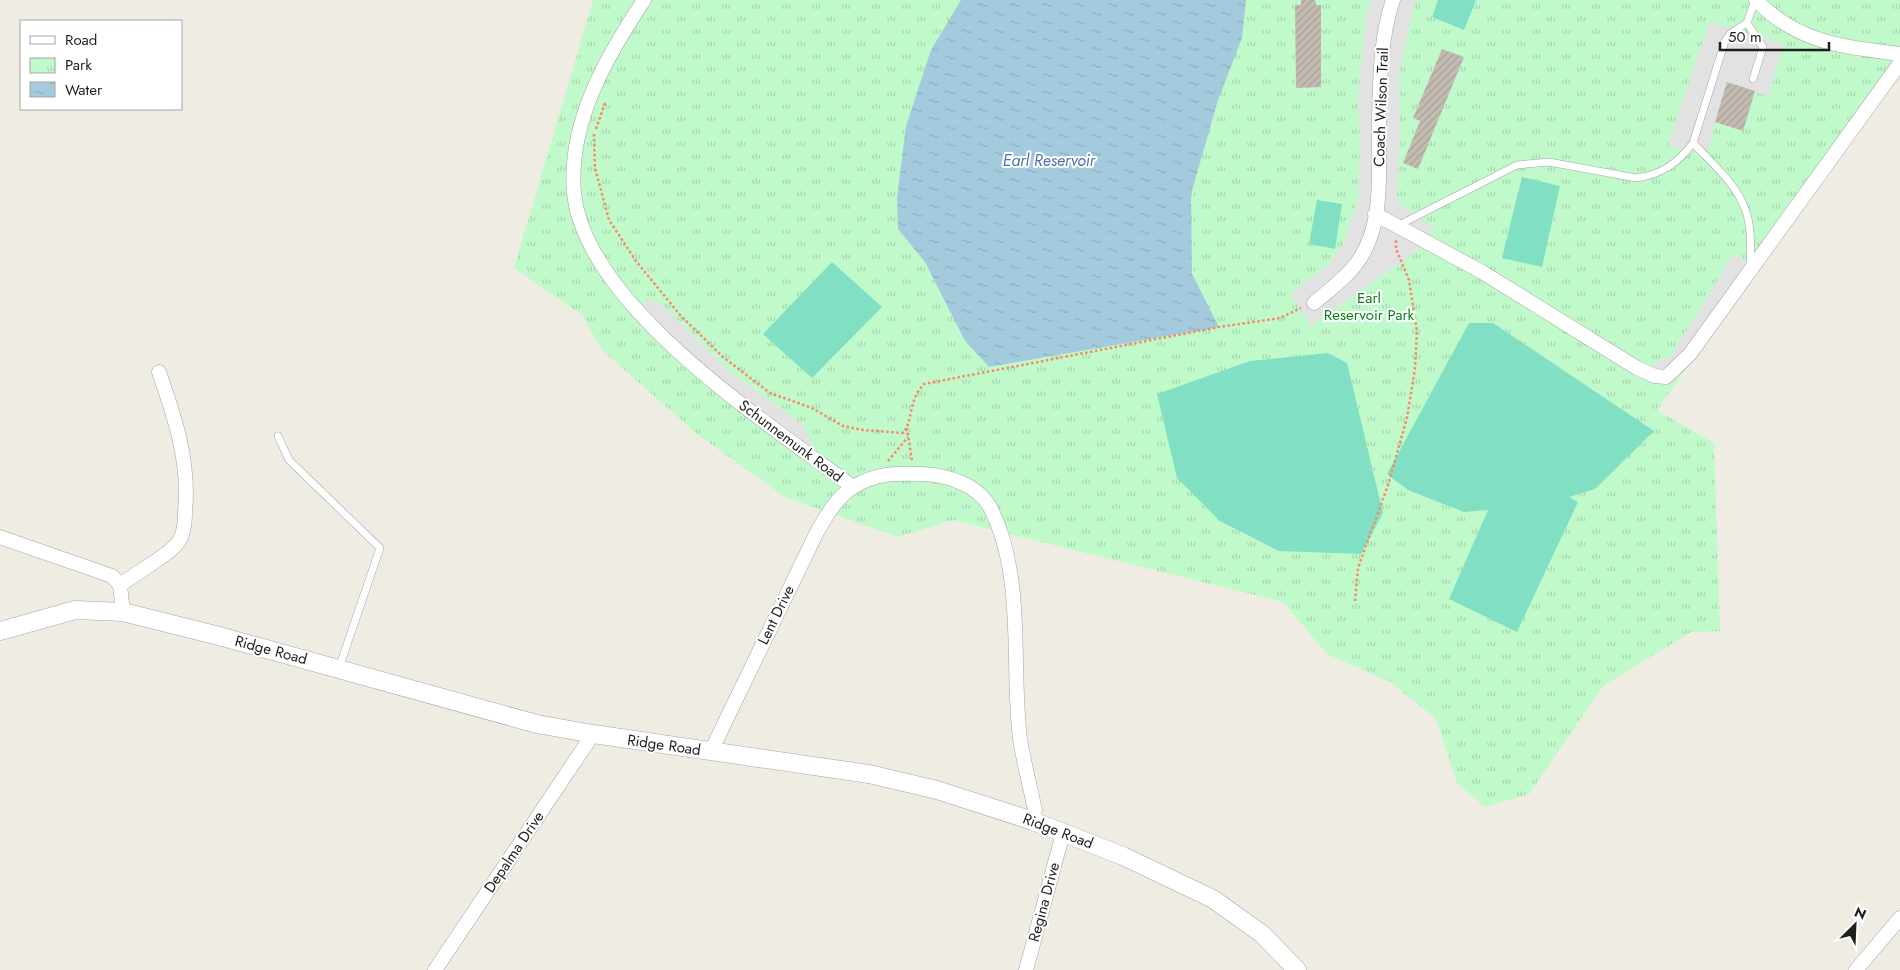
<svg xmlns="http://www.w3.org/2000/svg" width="1900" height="970" font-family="Jost,sans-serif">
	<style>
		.park { fill: url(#park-tufts) }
		.pitch { fill: #81dfc4 }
		.parking { fill: #e2e2e2 }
		.water { fill: url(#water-ripples) }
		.building { fill: url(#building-hatch) }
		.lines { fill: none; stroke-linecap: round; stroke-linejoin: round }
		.service-casing { stroke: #a5a5a5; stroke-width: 8 }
		.minor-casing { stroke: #a5a5a5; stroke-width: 15 }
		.tertiary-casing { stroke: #a5a5a5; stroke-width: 19 }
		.path { stroke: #fb8669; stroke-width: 2.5; stroke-dasharray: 2.5 2.5; stroke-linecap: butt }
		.service { stroke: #fff; stroke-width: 7 }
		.minor { stroke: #fff; stroke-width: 14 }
		.tertiary { stroke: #fff; stroke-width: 18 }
		.labels { text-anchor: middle; stroke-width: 4; stroke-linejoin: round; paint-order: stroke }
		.street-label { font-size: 15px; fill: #1e1e1e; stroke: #fff }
		.park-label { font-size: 15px; fill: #0a7e1f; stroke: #fff }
		.water-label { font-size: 16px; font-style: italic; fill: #4972af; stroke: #fff }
	</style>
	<defs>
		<pattern id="park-tufts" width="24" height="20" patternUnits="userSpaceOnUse" patternTransform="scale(1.25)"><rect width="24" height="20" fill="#c0faca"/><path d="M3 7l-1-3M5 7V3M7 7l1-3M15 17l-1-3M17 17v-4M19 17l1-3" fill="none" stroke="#a5d6ad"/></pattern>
		<pattern id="water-ripples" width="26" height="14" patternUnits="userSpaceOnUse" patternTransform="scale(1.25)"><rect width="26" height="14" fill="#a3cbdd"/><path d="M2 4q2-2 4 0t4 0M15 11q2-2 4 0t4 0" fill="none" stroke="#8caebd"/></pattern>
		<pattern id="building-hatch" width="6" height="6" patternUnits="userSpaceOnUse" patternTransform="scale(1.25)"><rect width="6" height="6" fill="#c4bcb3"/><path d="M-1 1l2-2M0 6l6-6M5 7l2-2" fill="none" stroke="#a8a19a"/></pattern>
	</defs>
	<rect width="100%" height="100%" fill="#efece4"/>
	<path class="park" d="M593 0H1900V66L1657 410 1714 443 1720 631 1691 632 1603 686 1529 794 1485 807 1457 783 1436 719 1390 682 1327 654 1283 602 953 520 898 537 785 497 696 433 602 350 582 315 514 268Z"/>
	<path class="pitch" d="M1438 0H1476L1464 30 1432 17Z
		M1522 177 1560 186 1542 267 1502 258Z
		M1317 200 1342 204 1335 249 1309 244Z
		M832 262 882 307 812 378 763 334Z
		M1469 323H1493L1654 431 1595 489 1569 497 1578 502 1517 632 1449 599 1488 510 1464 512 1408 490 1387 474Z
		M1328 353 1347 363 1383 513 1361 554 1279 551 1220 521 1177 478 1157 394 1250 361Z"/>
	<path class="parking" d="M1371 0H1417L1412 13 1399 76 1400 131 1397 199 1402 206 1433 227 1419 249 1311 326 1290 294 1328 265 1345 241 1358 198 1360 142 1358 97 1365 22Z
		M1709 22 1784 44 1768 96 1727 82 1706 157 1668 145Z
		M1734 253 1752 266 1671 374H1649L1656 362 1671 356Z
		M648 299 663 305 729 371 802 424 813 445 808 453 637 309Z"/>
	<path class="water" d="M961 0H1246L1242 38 1218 100 1191 194 1192 274 1219 327 989 367 965 341 925 262 898 229 897 198 906 126 931 50Z"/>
	<path class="building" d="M1301 0H1315L1316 5H1321V87L1296 88 1295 5H1301Z
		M1442 49 1464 57 1418 169 1403 163 1420 121 1413 118Z
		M1727 82 1755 91 1743 131 1715 122Z"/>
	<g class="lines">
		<defs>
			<path id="service" d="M1747 23 1731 33 1725 41 1693 143C1710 161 1733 181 1743 204 1752 222 1751 247 1750 266
				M1753 79 1763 47 1747 23 1755 0
				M1397 226 1517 165 1549 162 1636 178C1661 175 1678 163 1693 143
				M278 436 289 460 380 548 339 668"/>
			<path id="minor" d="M644 0C607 56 568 122 574 192 584 305 768 423 853 487 876 473 896 473 922 474 948 475 980 485 992 511 1025 579 1011 667 1020 739 1024 763 1030 787 1035 810L1033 821
				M1756 0C1798 43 1843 47 1900 54
				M1375 214 1482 272 1637 368 1655 376 1666 377 1690 354 1900 63
				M1314 303C1328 291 1345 279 1356 264 1386 226 1378 166 1379 121 1380 81 1380 38 1393 0
				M0 537 112 576 120 585 123 612
				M120 585C136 573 164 558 176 545 184 537 185 523 185 512 190 462 175 418 159 372
				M711 751 817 532C826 516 837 497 853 487
				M435 970 593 734
				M1026 970 1063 833
				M1856 970 1900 918"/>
			<path id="tertiary" d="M0 631 75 610 123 612 219 636 537 724 593 734 869 774 937 790 1033 821 1123 856 1213 899 1262 934 1297 970"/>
		</defs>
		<use href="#service" class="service-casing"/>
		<use href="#minor" class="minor-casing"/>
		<use href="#tertiary" class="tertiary-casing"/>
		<path class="path" d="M596 129 605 103
			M594 134 595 168 609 220 636 261 680 315 723 357 770 393 812 408 843 426 863 430 903 433C914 420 907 402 924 384L1219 327 1280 318 1301 308
			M907 428 912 461
			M888 461 908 437
			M1355 601 1358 568 1388 485 1407 418 1415 368 1417 331 1409 280 1396 249V240"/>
		<use href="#service" class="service"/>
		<use href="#minor" class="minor"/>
		<use href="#tertiary" class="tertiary"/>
	</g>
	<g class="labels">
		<g class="street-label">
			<text transform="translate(1381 107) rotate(-88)" y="5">Coach Wilson Trail</text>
			<text transform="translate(791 441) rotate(37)" y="5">Schunnemunk Road</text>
			<text transform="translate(776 615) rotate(-64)" y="5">Lent Drive</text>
			<text transform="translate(271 650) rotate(15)" y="5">Ridge Road</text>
			<text transform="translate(664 745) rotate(8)" y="5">Ridge Road</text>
			<text transform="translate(1058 831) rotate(21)" y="5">Ridge Road</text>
			<text transform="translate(514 852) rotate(-56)" y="5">Depalma Drive</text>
			<text transform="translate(1044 902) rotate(-75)" y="5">Regina Drive</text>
		</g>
		<g class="park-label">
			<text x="1369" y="303">Earl<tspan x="1369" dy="17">Reservoir Park</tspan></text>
		</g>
		<g class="water-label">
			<text x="1049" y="166">Earl Reservoir</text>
		</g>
	</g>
	<rect x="20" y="20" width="162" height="90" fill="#ffffff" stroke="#a5a5a5"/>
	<rect x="30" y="36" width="25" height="8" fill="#ffffff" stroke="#a5a5a5"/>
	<text x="65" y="45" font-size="15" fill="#1e1e1e">Road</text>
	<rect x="30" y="58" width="25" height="15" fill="url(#park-tufts)" stroke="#a5a5a5"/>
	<text x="65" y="70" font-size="15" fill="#1e1e1e">Park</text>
	<rect x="30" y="82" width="25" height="15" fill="url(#water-ripples)" stroke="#a5a5a5"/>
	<text x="65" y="95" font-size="15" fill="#1e1e1e">Water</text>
	<g transform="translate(1855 925) rotate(24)" stroke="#ffffff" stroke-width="4" paint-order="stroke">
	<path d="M0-4L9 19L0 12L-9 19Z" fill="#1e1e1e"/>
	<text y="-8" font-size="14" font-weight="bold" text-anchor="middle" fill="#1e1e1e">N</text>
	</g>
	<path d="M1720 42v8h109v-8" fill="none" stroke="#1e1e1e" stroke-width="2.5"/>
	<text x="1728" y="42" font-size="15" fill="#1e1e1e" stroke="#ffffff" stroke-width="4" paint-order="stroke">50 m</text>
</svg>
